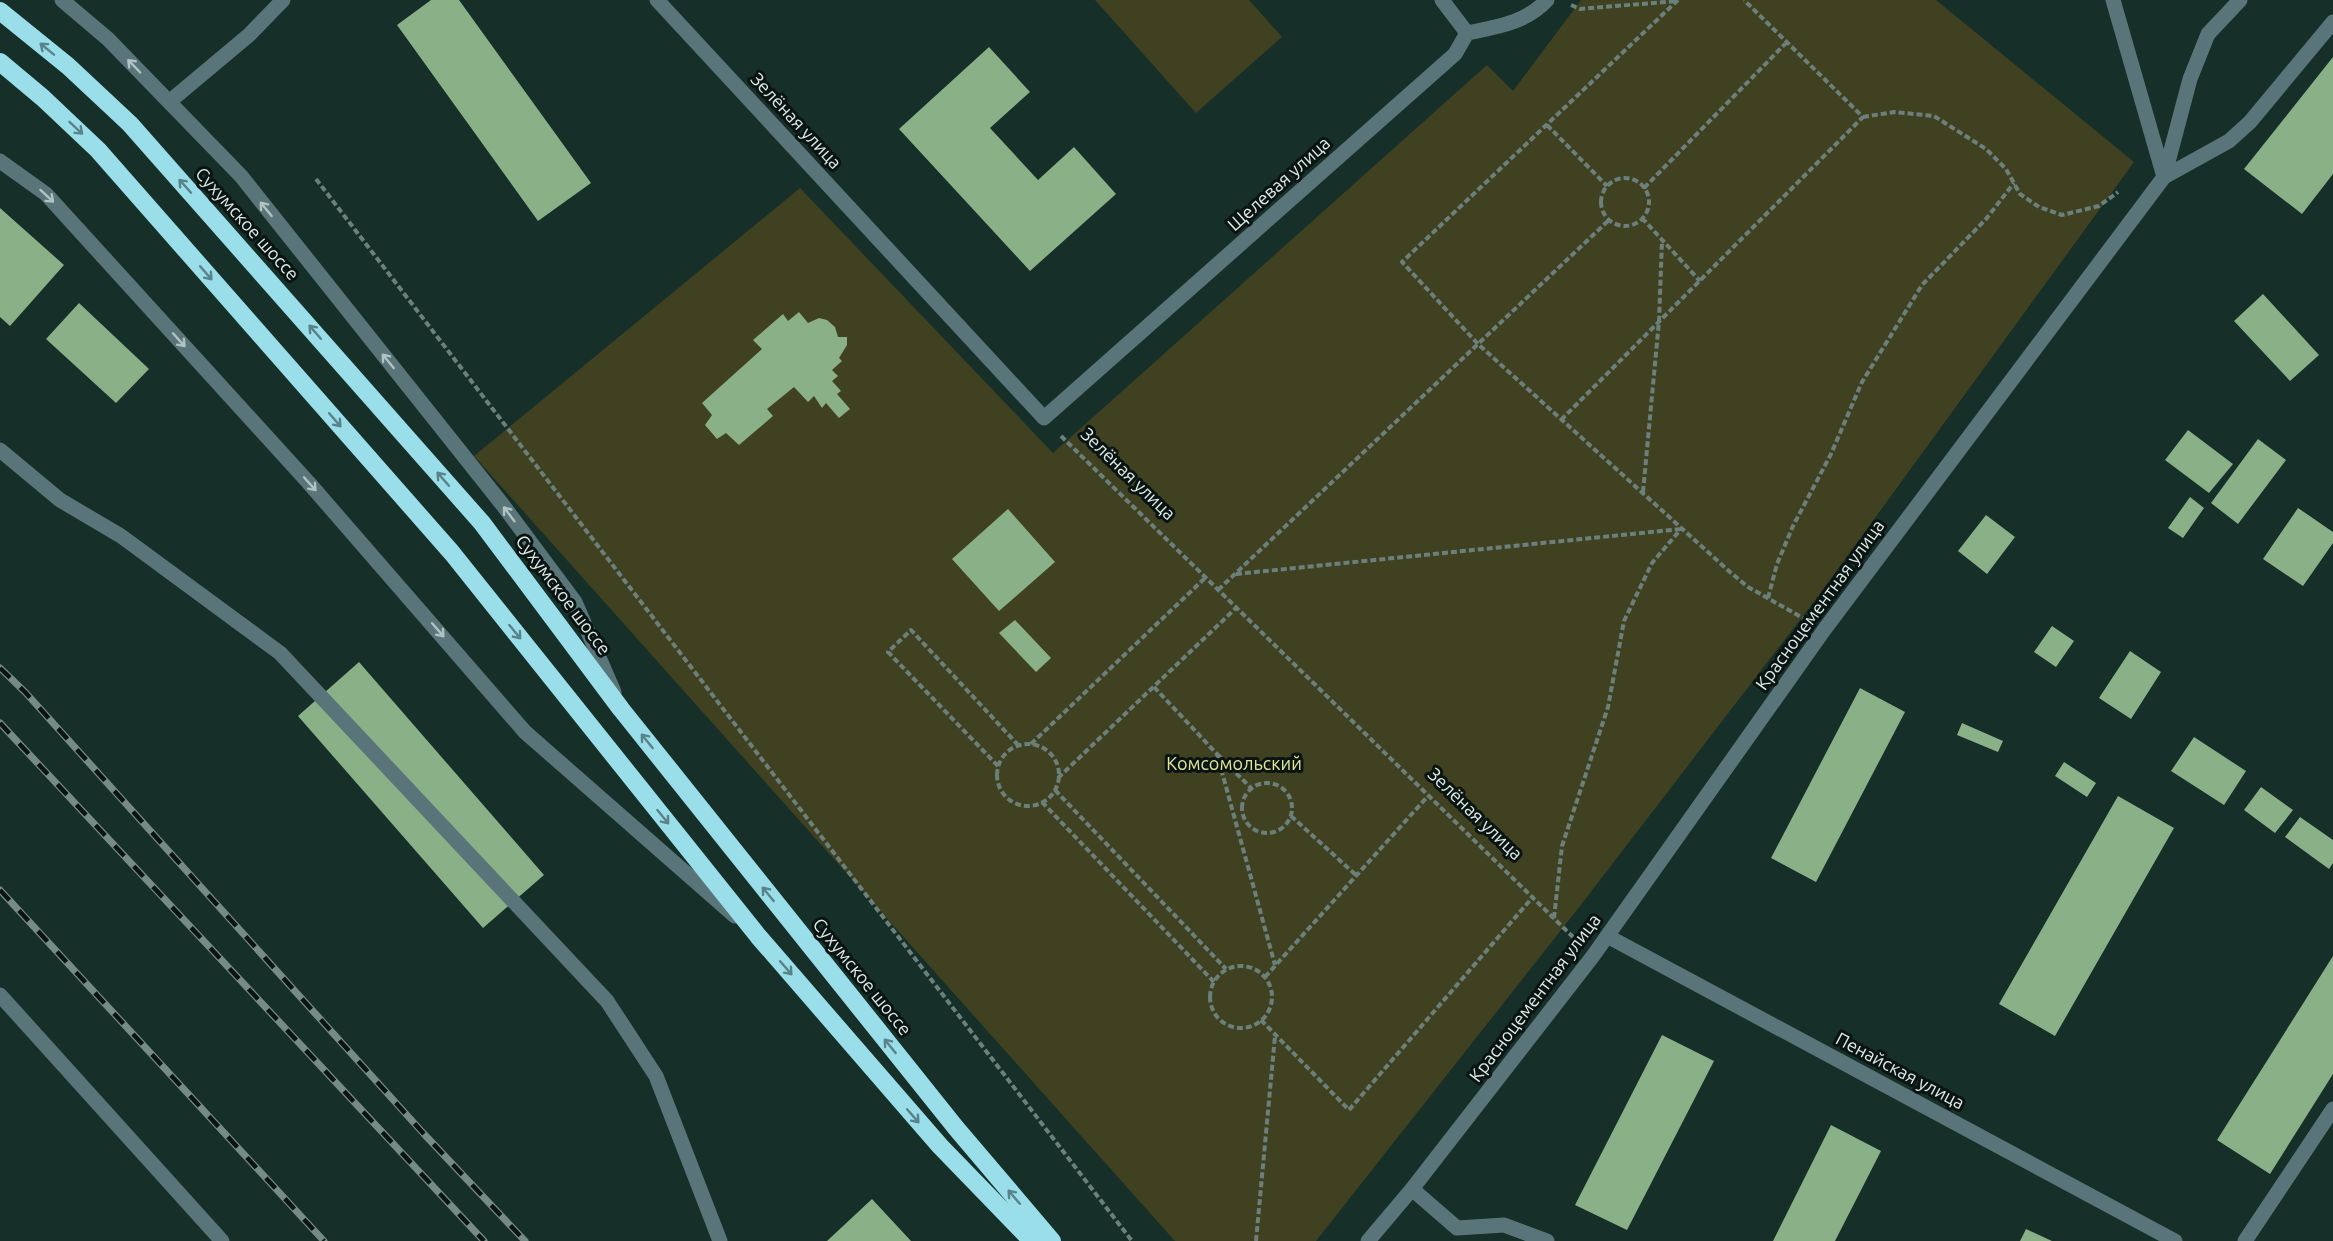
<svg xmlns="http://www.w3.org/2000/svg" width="2333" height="1241" font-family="Ubuntu,sans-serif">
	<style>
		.green { fill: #404121 }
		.building { fill: #8ab088 }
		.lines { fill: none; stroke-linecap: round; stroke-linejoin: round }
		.path { stroke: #6c807b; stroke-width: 4; stroke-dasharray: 6 3; stroke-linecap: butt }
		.minor { stroke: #5a7579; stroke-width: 15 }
		.highway { stroke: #9adeea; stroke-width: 18 }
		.rail-casing { stroke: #778b85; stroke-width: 7 }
		.rail { stroke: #0a1412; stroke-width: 4.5; stroke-dasharray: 14; stroke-linecap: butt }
		.oneway { stroke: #598389 }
		.oneway2 { stroke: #b0c3c2 }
		.labels { text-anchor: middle; stroke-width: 6; stroke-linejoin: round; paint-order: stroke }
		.street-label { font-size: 18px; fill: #dfede9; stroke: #0a1412 }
		.park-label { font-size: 18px; fill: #e2e698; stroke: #0a1412 }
	</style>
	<rect width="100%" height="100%" fill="#162f29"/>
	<path class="green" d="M1095 0H1249L1282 37 1196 113Z
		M1581 0H1936L2134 162 1816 599 1580 906 1316 1241H1175L474 456 800 188 1053 453 1487 65 1513 91Z"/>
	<path class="building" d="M431 0H459L591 183 538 221 397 25Z
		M989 47 1030 92 990 128 1038 180 1074 147 1116 194 1030 271 899 129Z
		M2333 57V174L2302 214 2244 169Z
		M0 208 64 265 10 326 0 317Z
		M2263 294 2319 355 2290 381 2234 321Z
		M79 303 149 369 116 403 46 339Z
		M799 312 808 323 819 318 827 320 835 327 838 337H847V345L839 358 842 361 832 370 838 376 832 381 841 391 837 394 850 409 839 418 826 403 822 408 814 396 808 402 794 387 767 409 773 416 739 445 726 433 717 439 705 425 712 415 702 403 762 349 753 340 783 314 788 321Z
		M2188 430 2233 464 2209 493 2165 460Z
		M2258 439 2286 460 2238 524 2211 503Z
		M2190 497 2204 508 2183 538 2168 528Z
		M2298 508 2333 532V543L2303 586 2263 559Z
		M1008 509 1055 562 999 611 952 559Z
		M1986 515 2015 537 1987 574 1958 551Z
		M1015 620 1051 658 1036 672 999 633Z
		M2052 626 2074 641 2056 667 2034 652Z
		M2130 651 2161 672 2131 719 2099 698Z
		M359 662 544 875 483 928 298 716Z
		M1860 688 1905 712 1816 882 1771 858Z
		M1962 723 2003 741 1998 752 1957 735Z
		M2194 737 2246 771 2224 805 2171 771Z
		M2064 762 2096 783 2087 797 2055 776Z
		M2261 787 2293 810 2275 833 2244 810Z
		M2118 796 2174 828 2055 1036 1999 1004Z
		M2300 817 2333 840V863L2329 869 2285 837Z
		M2333 956V1074L2270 1174 2217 1140Z
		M1662 1035 1714 1061 1627 1230 1575 1205Z
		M1831 1125 1881 1151 1835 1241H1773Z
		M872 1199 911 1241H827Z
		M2026 1229 2052 1241H2020Z"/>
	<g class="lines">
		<path class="path" d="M1678 0 1402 262 1478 344 1730 572 1748 587 1803 618
			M1571 5 1580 9 1677 1
			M1863 117 1894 112 1934 116 1986 149 2006 169 2020 194 2039 207 2062 215 2099 206 2118 192
			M1547 125 1607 186
			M1601 202a24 24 0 1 1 48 0a24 24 0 1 1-48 0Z
			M316 179 1132 1241
			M1644 188 1786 43
			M1642 218 1700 281
			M1561 420 1863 117 1744 0
			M1061 436 1575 939
			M1643 492 1659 321 1662 241
			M1236 574 1681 529
			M1218 590 1609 220
			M1768 598 1777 564 1793 526 1831 454 1862 382 1922 285 1986 219 2014 183
			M1154 687 1217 754 1275 965
			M1031 744 1205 578
			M997 775a31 31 0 1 1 62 0a31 31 0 1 1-62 0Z
			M1217 754 1252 789
			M998 766 888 652 911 630 1019 746
			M1058 778 1236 608
			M1242 808a25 25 0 1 1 50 0a25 25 0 1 1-50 0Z
			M1055 790 1226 969
			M1042 802 1214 982
			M1291 816 1357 876
			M1554 918 1562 846 1608 707 1624 621 1652 563 1681 529
			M1210 997a31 31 0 1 1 62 0a31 31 0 1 1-62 0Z
			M1265 977 1428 796
			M1261 1020 1349 1110 1532 898
			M1256 1241 1275 1036"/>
		<path class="minor" d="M62 0 108 39 241 176 502 504 575 602 614 692
			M657 0 1044 418 1455 54 1467 33C1496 27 1526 23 1547 0
			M1442 0 1467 33
			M2113 0 2164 177
			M169 102 249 35 283 0
			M0 161 46 194 308 482 525 732 735 916
			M2164 177 2190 79 2208 34 2240 0
			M0 450 60 500 121 536 280 653 607 1001 656 1076 720 1241
			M1607 936 2175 1241
			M0 995 222 1241
			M1412 1189 1457 1228 1504 1225 1547 1241
			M1368 1241 1412 1189 1593 956 1824 630 2164 177 2229 141 2250 122 2333 22
			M2245 1241 2333 1109"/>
		<path class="highway" d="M0 11 68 66 130 124 482 523 621 709 956 1128 1052 1241
			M0 62 43 98 98 150 452 553 758 936 940 1146 1032 1241"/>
		<defs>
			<path id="rail" d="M0 668 25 692 424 1134 525 1241
				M0 723 484 1241
				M0 890 324 1241"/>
		</defs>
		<use href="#rail" class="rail-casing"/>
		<use href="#rail" class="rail"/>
	</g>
	<defs><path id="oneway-shaft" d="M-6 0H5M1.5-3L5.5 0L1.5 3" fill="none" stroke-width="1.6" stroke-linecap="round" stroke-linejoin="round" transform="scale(1.5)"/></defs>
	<g class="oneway">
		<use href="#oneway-shaft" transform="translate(47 49) rotate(-141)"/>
		<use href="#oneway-shaft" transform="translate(76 128) rotate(43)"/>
		<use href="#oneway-shaft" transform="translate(185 186) rotate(-132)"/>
		<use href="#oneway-shaft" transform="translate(206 273) rotate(49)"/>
		<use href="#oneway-shaft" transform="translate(315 332) rotate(-131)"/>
		<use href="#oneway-shaft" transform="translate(335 420) rotate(49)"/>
		<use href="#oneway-shaft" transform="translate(443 479) rotate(-131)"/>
		<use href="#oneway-shaft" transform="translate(515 632) rotate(51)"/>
		<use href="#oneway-shaft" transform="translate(647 741) rotate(-129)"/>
		<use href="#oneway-shaft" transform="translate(663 817) rotate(51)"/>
		<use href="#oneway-shaft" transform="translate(768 894) rotate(-129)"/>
		<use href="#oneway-shaft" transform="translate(786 968) rotate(49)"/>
		<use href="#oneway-shaft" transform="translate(890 1046) rotate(-129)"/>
		<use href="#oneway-shaft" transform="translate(913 1116) rotate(49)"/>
		<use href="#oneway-shaft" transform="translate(1014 1197) rotate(-131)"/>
	</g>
	<g class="oneway2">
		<use href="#oneway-shaft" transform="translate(134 66) rotate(-134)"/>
		<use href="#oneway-shaft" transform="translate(47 196) rotate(43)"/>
		<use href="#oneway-shaft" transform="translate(266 209) rotate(-129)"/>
		<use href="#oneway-shaft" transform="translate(179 340) rotate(48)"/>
		<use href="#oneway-shaft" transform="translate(388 361) rotate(-129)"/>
		<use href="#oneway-shaft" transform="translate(310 484) rotate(48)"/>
		<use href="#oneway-shaft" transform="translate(509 514) rotate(-127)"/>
		<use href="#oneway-shaft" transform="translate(438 630) rotate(49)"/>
	</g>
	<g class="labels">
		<g class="street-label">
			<text transform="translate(796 121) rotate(47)" y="6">Зелёная улица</text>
			<text transform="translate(1279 184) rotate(-42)" y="6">Щелевая улица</text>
			<text transform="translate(247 224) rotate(48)" y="6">Сухумское шоссе</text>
			<text transform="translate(1128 474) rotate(44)" y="6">Зелёная улица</text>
			<text transform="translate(563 595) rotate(53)" y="6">Сухумское шоссе</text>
			<text transform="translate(1820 605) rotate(-54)" y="6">Красноцементная улица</text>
			<text transform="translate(1475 814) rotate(44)" y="6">Зелёная улица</text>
			<text transform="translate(862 977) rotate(51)" y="6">Сухумское шоссе</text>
			<text transform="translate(1535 998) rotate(-53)" y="6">Красноцементная улица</text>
			<text transform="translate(1900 1071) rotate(28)" y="6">Пенайская улица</text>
		</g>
		<g class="park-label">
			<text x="1234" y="770">Комсомольский</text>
		</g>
	</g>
</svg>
